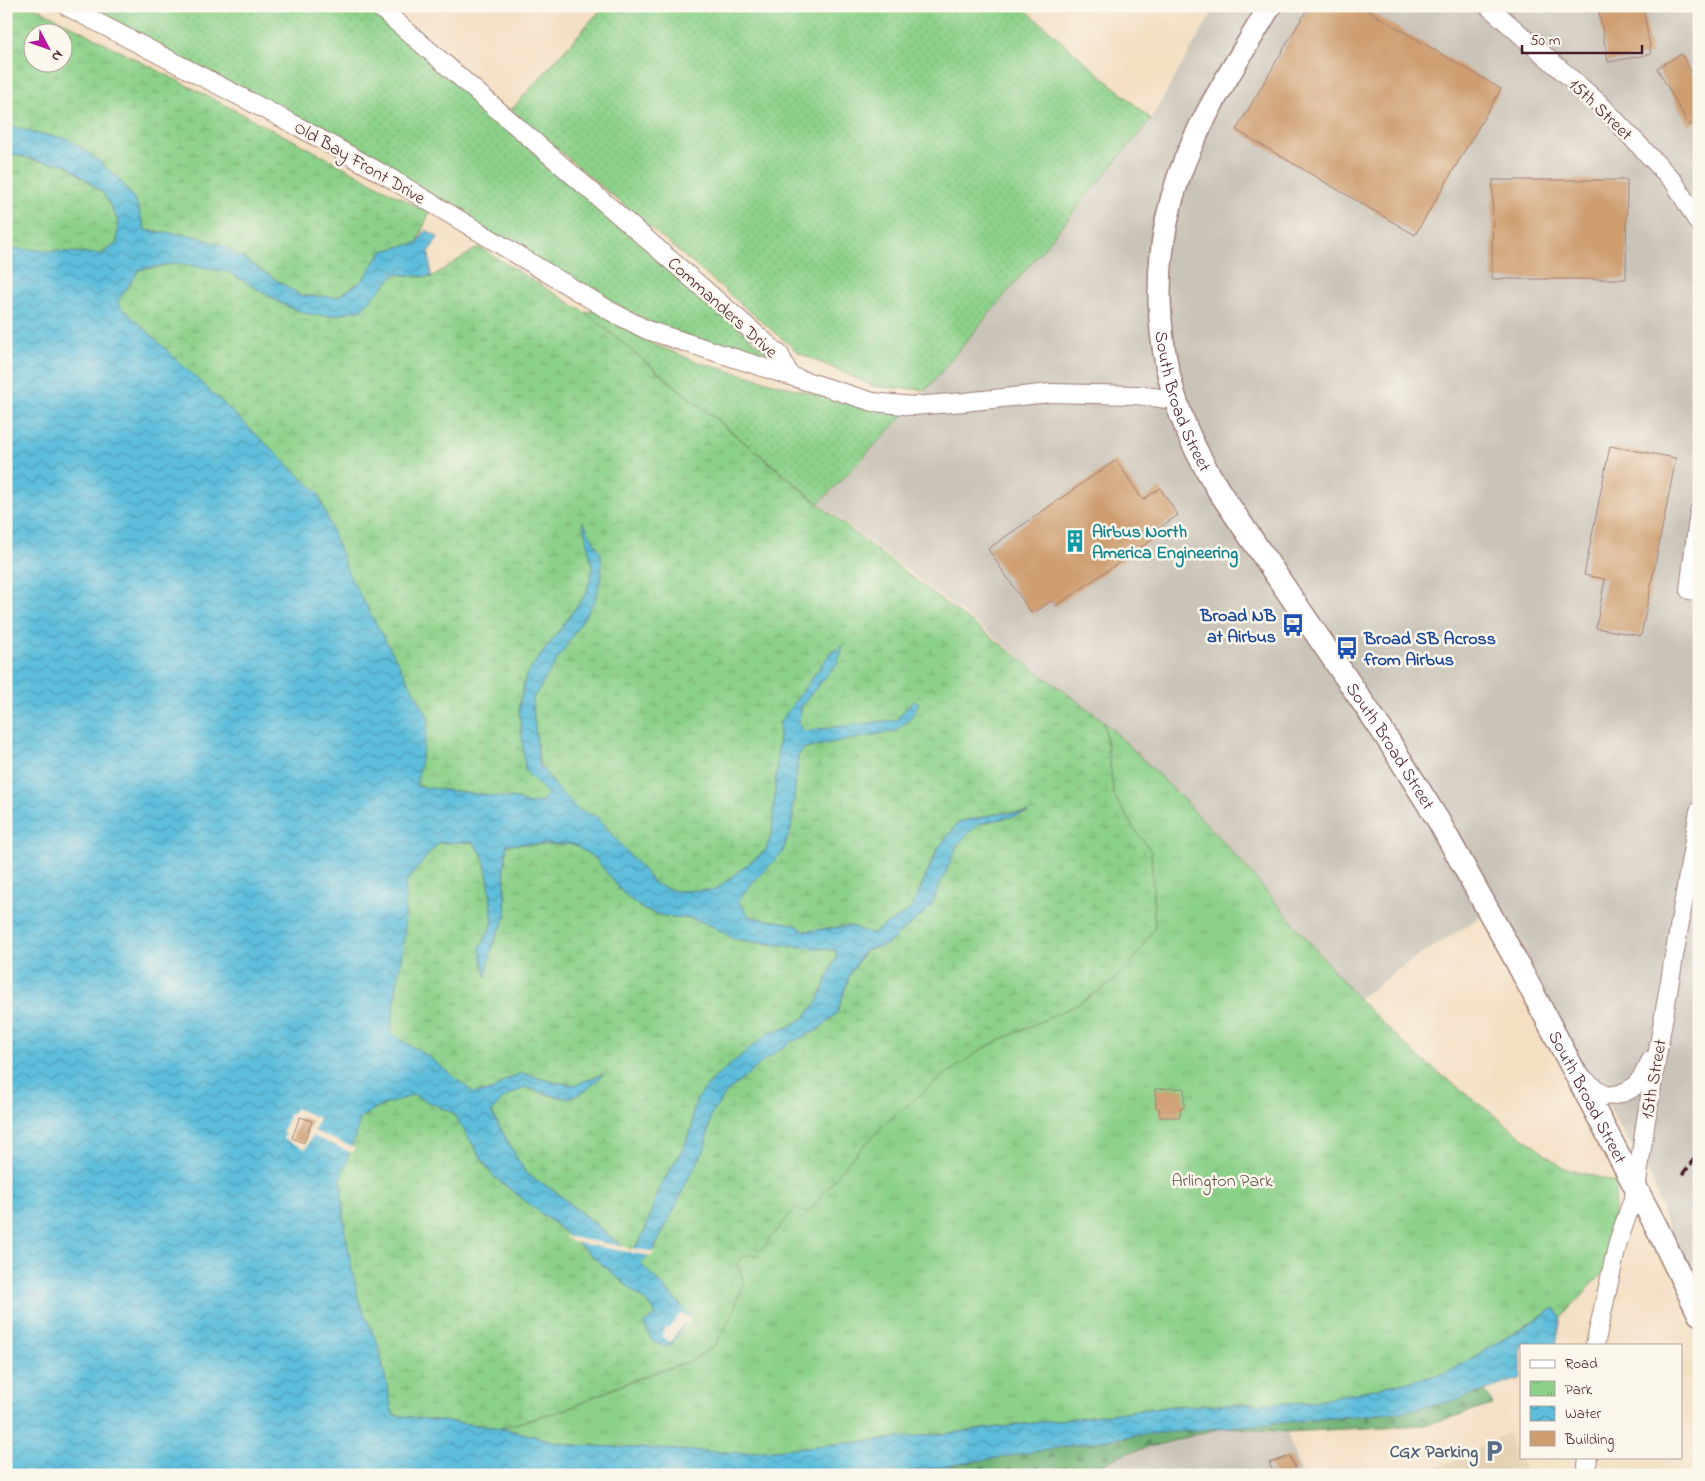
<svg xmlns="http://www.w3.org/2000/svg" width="1705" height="1481" font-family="'Indie Flower',sans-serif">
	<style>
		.built { fill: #e4d1b4 }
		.industrial { fill: #cac3b8 }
		.grass { fill: url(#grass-dots); stroke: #6b785a }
		.forest { fill: url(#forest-firs); stroke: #5e6950 }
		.wetland { fill: url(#wetland-marsh); stroke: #6b785a; fill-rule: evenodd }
		.park { fill: url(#park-tufts); stroke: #6b785a }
		.water { fill: url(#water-waves); stroke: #546e83; fill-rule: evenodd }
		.pier { fill: #f4dfc3 }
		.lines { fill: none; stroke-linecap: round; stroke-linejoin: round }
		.stream { stroke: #5dbedb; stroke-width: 5 }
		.building { fill: #ce9e71 }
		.minor-casing { stroke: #9f7f77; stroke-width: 20 }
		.tertiary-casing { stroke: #9f7f77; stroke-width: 25 }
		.minor { stroke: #fff; stroke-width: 18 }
		.tertiary { stroke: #fff; stroke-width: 22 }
		.rail { stroke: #4a1f2b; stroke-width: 4; stroke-dasharray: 8 4; stroke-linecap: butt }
		.labels { text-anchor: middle; stroke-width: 5; stroke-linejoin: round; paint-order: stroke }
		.street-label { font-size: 18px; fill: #4a1f2b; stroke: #fbf7ec }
		.culture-label { font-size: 18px; font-weight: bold; fill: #0d838f; stroke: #fbf7ec; text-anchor: start }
		.transit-label { font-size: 18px; font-weight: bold; fill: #164399; stroke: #fbf7ec; text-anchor: end }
		.park-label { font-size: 18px; fill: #5e5448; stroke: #fbf7ec }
		.service-label { font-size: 18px; font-weight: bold; fill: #4e5e75; stroke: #fbf7ec; text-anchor: end }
	</style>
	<defs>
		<pattern id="grass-dots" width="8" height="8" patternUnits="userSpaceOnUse" patternTransform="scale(1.25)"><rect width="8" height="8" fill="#8cd18a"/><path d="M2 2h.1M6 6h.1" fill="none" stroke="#7ab377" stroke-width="1.8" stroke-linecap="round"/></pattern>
		<pattern id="forest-firs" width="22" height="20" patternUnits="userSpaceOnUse" patternTransform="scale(1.25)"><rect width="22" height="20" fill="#71b376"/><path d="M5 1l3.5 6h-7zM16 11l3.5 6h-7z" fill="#5f9161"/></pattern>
		<pattern id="wetland-marsh" width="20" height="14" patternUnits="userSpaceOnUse" patternTransform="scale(1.25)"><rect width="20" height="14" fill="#8cd18a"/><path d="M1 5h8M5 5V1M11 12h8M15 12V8" fill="none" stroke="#7ab377"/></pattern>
		<pattern id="park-tufts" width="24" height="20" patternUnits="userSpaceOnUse" patternTransform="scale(1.25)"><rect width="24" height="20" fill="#8cd18a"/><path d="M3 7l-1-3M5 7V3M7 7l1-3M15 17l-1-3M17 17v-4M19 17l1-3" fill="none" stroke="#7ab377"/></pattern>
		<pattern id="water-waves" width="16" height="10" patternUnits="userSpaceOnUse" patternTransform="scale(1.25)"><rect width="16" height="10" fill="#5dbedb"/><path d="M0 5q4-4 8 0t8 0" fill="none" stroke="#4f9ab2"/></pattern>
	</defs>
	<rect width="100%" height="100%" fill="#fbf7ec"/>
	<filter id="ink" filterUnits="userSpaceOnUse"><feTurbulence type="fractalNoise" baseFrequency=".02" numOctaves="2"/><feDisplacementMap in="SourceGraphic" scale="10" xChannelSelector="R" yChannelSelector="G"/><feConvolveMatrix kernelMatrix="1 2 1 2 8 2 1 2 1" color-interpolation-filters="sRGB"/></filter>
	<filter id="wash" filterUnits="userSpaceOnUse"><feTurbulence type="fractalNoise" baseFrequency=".0096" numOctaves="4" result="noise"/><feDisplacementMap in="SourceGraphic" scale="20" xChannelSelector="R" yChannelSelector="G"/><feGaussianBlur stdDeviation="1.12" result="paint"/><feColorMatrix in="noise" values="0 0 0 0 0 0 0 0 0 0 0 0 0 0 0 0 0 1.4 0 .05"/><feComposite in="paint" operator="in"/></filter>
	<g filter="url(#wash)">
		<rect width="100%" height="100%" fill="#f4dfc3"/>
		<path class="built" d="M1507 1433 1528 1475H1425Z"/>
		<path class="industrial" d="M1216 6H1699V1295L1692 1301 1652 1180 1490 911 1406 964 1358 999 1104 721 819 503 913 406 1151 119Z
			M1225 1427 1287 1432 1301 1475H1085L1120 1455Z"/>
		<path class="grass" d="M83 6H367L768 353 763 358 746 354 652 324Z
			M604 6H1021L1151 119 926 390 876 387 799 353 511 110Z
			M593 310 655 345 701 363 868 409 906 413 819 503 586 313Z"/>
		<path class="forest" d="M1485 1390 1493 1405 1425 1425 1287 1432 1225 1427 1120 1455 1086 1475H892L1138 1435 1172 1422 1321 1419 1401 1412Z"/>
		<path class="wetland" d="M6 6H33L310 149 429 213 417 243 382 251 362 281 337 297 301 296 224 246 195 236 145 230 136 202 119 179 93 156 69 139 34 133 9 125 6 122ZM32 32H62V62H32Z
			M6 152 38 161 65 164 104 194 118 221 117 243 102 254 117 303 139 270 176 263 228 272 288 307 362 309 395 274 431 277 479 247 586 313 852 531 944 602 1104 721 1114 795 1134 828 1151 851 1155 927 1133 961 1111 983 1080 1003 982 1049 885 1124 848 1162 807 1214 795 1208 758 1254 737 1264 744 1281 731 1318 716 1344 691 1361 635 1379 567 1409 501 1428 393 1415 6 1475ZM583 522 602 576 565 647 532 700 539 764 558 790 578 811 596 816 655 884 675 891 715 890 766 850 772 833 780 722 831 652 838 662 802 705 798 723 803 731 896 720 913 701 895 731 804 748 798 756 791 829 782 853 752 883 738 901 750 917 794 924 805 931 850 926 871 934 912 908 938 848 959 822 1001 813H1026L978 824 958 844 930 908 886 945 865 951 850 974 837 1013 816 1031 791 1042 766 1059 726 1093 711 1115 704 1151 688 1179 674 1210 654 1249 641 1264 682 1306 677 1334 671 1345 652 1307 551 1221 492 1175 453 1113 413 1095 376 1108 362 1117 429 1057 474 1093 492 1091 507 1079 522 1073 553 1082 574 1085 553 1096 525 1087 504 1098 491 1111 526 1174 553 1190 631 1253 645 1231 658 1190 685 1145 692 1127 693 1109 769 1032 789 1027 804 1018 818 1001 837 955 836 950 769 944 694 919 664 916 642 909 622 892 595 858 573 844H507L504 870 506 917 493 944 486 976 480 948 493 923 489 883 483 856 473 842 438 843 415 786 517 799 528 804 542 802 548 794 519 707 526 675 586 594 593 569Z"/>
		<path class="park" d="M1104 721 1186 802 1244 865 1358 999 1417 1056 1563 1168 1617 1182 1608 1268 1561 1317 1555 1308 1447 1373 1313 1402 1174 1406 951 1433 743 1453 570 1445 501 1428 567 1409 636 1379 691 1361 716 1344 731 1318 744 1282 737 1264 744 1256 758 1254 795 1208 807 1214 848 1162 885 1124 938 1080 982 1049 1080 1003 1111 983 1133 961 1155 927 1151 851 1134 828 1114 795Z"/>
		<path class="water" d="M6 122 9 125 34 133 69 139 93 156 119 179 136 202 145 230 195 236 224 246 301 296 337 297 362 281 382 251 417 243 426 230 438 237 429 252 431 277 395 274 362 309 331 316 308 314 288 307 228 272 176 263 139 270 117 303 318 493 349 575 429 718 416 786 517 799 528 804 542 802 548 794 525 771 519 707 526 675 586 594 593 569 582 520 601 554 602 576 595 600 532 700 539 764 558 789 578 810 596 816 655 884 675 891 715 890 766 850 772 833 780 722 831 652 843 646 838 662 802 705 798 723 803 731 896 720 913 701 919 703 910 719 895 731 804 748 798 756 791 829 782 853 752 883 738 901 750 917 794 924 805 931 850 926 871 934 912 908 938 848 959 822 1001 813H1028L978 824 958 844 930 908 886 945 864 951 850 974 837 1013 816 1031 791 1042 766 1059 726 1093 711 1115 704 1151 688 1179 674 1210 654 1249 641 1264 690 1315 671 1345 664 1347 651 1340 644 1323 656 1316 652 1307 551 1221 492 1175 453 1113 413 1095 376 1108 361 1117 341 1179 345 1232 358 1299 379 1347 393 1415 501 1428 570 1445 743 1453 951 1433 1174 1406 1313 1402 1447 1373 1555 1308 1561 1317 1556 1345H1521V1378L1519 1379 1453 1401 1401 1412 1138 1435 891 1475H6V248L102 254 117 243 118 221 104 194 66 164 38 161 6 152ZM473 842 483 856 489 883 493 923 480 948 486 978 493 944 506 917 504 870 507 844H573L595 858 622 892 642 909 664 916 694 919 712 926 734 939 769 944 836 950 837 955 818 1001 804 1018 789 1027 769 1032 713 1079 697 1099 693 1109 692 1127 685 1145 658 1190 645 1231 638 1243 630 1253 553 1190 526 1174 491 1112 504 1098 525 1087C562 1099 574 1107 603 1074L574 1085 553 1082 522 1073 507 1079 492 1091 474 1093 429 1057 390 1033 404 938 406 882 438 843Z"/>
		<path class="pier" d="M295 1108 319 1118 314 1131 354 1148 352 1153 312 1136 306 1149 283 1139 285 1134 282 1132 290 1113H293Z
			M564 1236 627 1247 630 1250 632 1248 655 1252 651 1256 572 1242Z
			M680 1314 691 1318 686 1325 683 1323 670 1342 661 1336 666 1328 669 1329Z"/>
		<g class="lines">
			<path class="stream" d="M1691 1208 1699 1202"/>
		</g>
		<g id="blocks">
			<path class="building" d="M1309 6H1360L1501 89 1415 235 1236 130Z
				M1598 6H1643L1651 54 1608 62Z
				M1681 54 1699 85V120L1689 125 1657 68Z
				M1493 180H1627L1626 279H1492Z
				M1610 446 1676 458 1641 636 1596 628 1605 579 1584 575Z
				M1116 460 1143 500 1160 488 1178 515 1159 528 1162 533 1056 606 1052 601 1032 614 988 549Z
				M1184 1088V1108H1180V1117H1160L1159 1108H1156L1155 1089Z
				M300 1117 312 1121 304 1143 292 1138Z
				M1290 1456 1296 1471 1285 1475H1274L1269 1463Z"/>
		</g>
	</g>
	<g filter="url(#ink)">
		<use href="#blocks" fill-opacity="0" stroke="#9f7f77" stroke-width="1"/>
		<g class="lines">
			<defs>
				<path id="minor" d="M66 6 299 127 390 178 612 312 647 330 790 376
					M378 6 780 355 790 376 873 402 913 406 964 402 1050 393 1136 395 1176 400
					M1488 6 1599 103 1674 182 1699 224
					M1699 512 1689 590 1699 592
					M1579 1075 1605 1096C1634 1094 1639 1084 1651 1060
					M1595 1345 1618 1242 1636 1190 1645 1126 1699 811
					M1586 1475 1588 1457"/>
				<g id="tertiary">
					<path id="s1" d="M1270 6C1238 61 1200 116 1179 176 1151 256 1153 349 1186 428 1195 450 1207 471 1219 491L1385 735 1438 820 1514 957 1656 1226 1699 1314"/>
				</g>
			</defs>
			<use href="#minor" class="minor-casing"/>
			<use href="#tertiary" class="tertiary-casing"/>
			<use href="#minor" class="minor"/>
			<use href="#tertiary" class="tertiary"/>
			<path class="rail" d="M1683 1174 1699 1153"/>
		</g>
	</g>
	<defs>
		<symbol id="building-bare" viewBox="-9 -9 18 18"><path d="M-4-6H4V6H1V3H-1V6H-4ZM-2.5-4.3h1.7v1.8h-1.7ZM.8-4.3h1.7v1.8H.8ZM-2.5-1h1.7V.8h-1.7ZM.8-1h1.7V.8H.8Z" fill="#0f9aa8" stroke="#fbf7ec" stroke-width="2.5" paint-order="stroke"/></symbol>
		<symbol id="bus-bare" viewBox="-9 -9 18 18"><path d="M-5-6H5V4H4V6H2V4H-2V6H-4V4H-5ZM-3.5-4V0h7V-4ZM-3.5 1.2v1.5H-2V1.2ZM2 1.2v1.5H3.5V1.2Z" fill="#1a4fb4" stroke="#fbf7ec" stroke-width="2.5" paint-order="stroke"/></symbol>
		<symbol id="parking-bare" viewBox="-9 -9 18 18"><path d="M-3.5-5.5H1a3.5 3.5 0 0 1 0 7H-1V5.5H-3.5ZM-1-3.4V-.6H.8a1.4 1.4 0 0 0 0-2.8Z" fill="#5c6f8a" stroke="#fbf7ec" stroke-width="2.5" paint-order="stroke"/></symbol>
	</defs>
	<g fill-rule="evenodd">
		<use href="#building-bare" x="1059" y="525" width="32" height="32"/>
		<use href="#bus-bare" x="1277" y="609" width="32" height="32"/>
		<use href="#bus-bare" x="1331" y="632" width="32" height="32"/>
		<use href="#parking-bare" x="1478" y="1435" width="32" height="32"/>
	</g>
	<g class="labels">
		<g class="street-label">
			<text transform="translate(1601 109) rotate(44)" y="6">15th Street</text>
			<text transform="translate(360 162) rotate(30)" y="6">Old Bay Front Drive</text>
			<text transform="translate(723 307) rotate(42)" y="6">Commanders Drive</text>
			<text dy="6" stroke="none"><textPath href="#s1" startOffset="424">South Broad Street</textPath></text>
			<text dy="6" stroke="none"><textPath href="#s1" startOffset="829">South Broad Street</textPath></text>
			<text transform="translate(1653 1079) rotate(-80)" y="6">15th Street</text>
			<text dy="6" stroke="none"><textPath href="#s1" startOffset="1232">South Broad Street</textPath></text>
		</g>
		<g class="culture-label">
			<text x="1092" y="537">Airbus North<tspan x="1092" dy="21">America Engineering</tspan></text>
		</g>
		<g class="transit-label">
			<text x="1276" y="621">Broad NB<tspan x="1276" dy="21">at Airbus</tspan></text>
			<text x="1364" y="644" text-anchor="start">Broad SB Across<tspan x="1364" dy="21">from Airbus</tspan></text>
		</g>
		<g class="park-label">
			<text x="1222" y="1186">Arlington Park</text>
		</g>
		<g class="service-label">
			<text x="1478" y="1457">CGX Parking</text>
		</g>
	</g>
	<rect width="1705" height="1481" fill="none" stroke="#fbf7ec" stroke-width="25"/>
	<rect x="1520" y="1344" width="162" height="115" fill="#fbf7ec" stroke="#b4a19f"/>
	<rect x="1530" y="1360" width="25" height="8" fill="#ffffff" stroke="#b4a19f"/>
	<text x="1565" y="1368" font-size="15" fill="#4a1f2b">Road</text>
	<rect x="1530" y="1381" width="25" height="15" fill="url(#park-tufts)" stroke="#b4a19f"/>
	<text x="1565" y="1394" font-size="15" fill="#4a1f2b">Park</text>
	<rect x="1530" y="1406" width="25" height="15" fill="url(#water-waves)" stroke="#b4a19f"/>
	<text x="1565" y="1418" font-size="15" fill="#4a1f2b">Water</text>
	<rect x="1530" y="1431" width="25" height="15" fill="#ce9e71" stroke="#b4a19f"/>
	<text x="1565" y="1444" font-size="15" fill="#4a1f2b">Building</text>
	<g transform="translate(48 48) rotate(131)"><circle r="24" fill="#fbf7ec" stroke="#b4a19f"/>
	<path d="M0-4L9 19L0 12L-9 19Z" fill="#b5179e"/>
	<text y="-8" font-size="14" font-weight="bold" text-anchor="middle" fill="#4a1f2b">N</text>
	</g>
	<path d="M1522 45v8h120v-8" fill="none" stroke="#4a1f2b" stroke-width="2.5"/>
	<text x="1530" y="45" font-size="15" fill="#4a1f2b" stroke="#fbf7ec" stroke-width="4" paint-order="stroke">50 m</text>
</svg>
